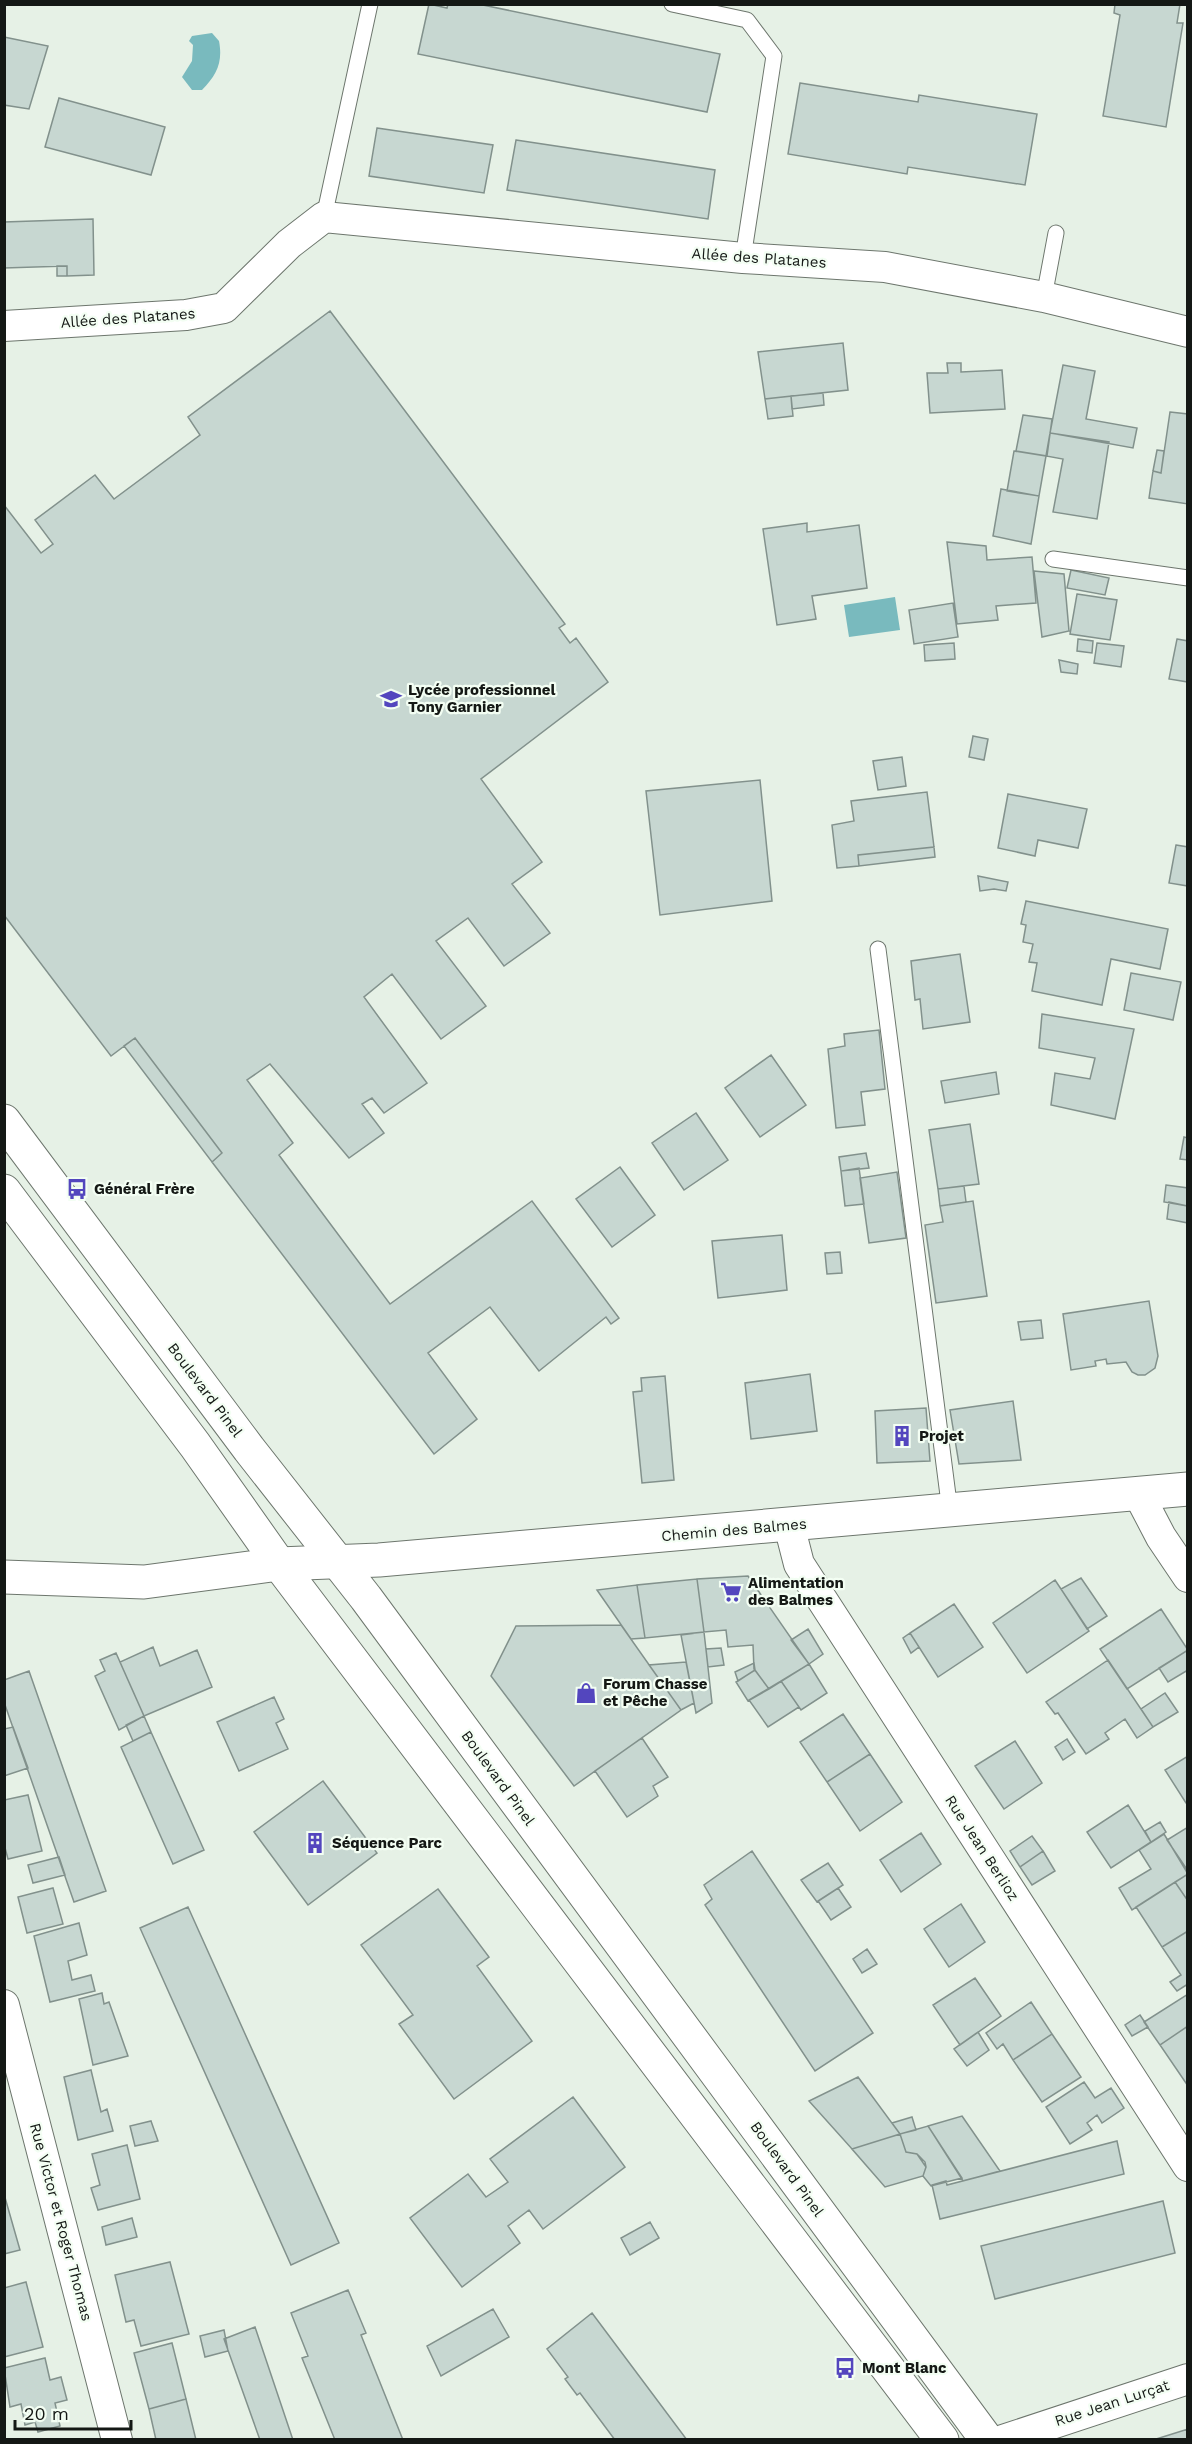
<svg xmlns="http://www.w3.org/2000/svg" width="1192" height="2444" font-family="'Work Sans',sans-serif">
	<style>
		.water { fill: #79babe }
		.building { fill: #c7d7d1; stroke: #82918c; stroke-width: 1.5 }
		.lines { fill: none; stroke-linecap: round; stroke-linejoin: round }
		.lane-casing { stroke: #6d766d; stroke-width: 17 }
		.street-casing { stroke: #6d766d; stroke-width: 32 }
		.secondary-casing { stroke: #6d766d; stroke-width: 35 }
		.primary-casing { stroke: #6d766d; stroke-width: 35 }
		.lane { stroke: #fff; stroke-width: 15 }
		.street { stroke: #fff; stroke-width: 30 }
		.secondary { stroke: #fff; stroke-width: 33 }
		.primary { stroke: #fff; stroke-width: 33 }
		.labels { text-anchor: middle; stroke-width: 4.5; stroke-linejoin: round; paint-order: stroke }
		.street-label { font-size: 15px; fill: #141815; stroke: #f3fef3 }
		.poi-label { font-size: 15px; font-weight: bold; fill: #141815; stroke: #f3fef3; text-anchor: start }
	</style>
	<rect width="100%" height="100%" fill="#e6f1e6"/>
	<path class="water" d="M212 33 219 41C223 62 217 75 202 90H192L182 77 192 61 193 45 189 41 192 36Z
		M895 597 900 630 849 637 844 605Z"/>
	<path class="building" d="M429 4 447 8 448 4H478L720 54 707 112 418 54Z
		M1115 4H1180L1177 23H1183L1166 127 1103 116 1120 15 1114 13Z
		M4 37 48 46 29 109 4 105Z
		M800 83 918 102 919 95 1037 114 1025 185 908 167 907 174 788 154Z
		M59 98 165 127 151 175 45 147Z
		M377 128 493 145 484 193 369 176Z
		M516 140 715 170 708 219 507 190Z
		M93 219 94 275 67 276V266L4 268V222Z
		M57 266H67V276H57Z
		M330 311 565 624 559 628 570 643 576 638 608 682 481 779 542 862 512 884 550 933 504 966 468 918 436 941 486 1006 441 1039 392 974 364 997 427 1083 384 1113 372 1098 362 1104 384 1133 349 1158 270 1064 247 1080 293 1143 279 1155 390 1304 532 1201 619 1318 611 1324 606 1317 539 1371 490 1307 428 1353 477 1419 434 1454 212 1162 222 1153 135 1038 111 1056 4 915V505L41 553 53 544 35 520 95 475 114 499 200 435 188 417Z
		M843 343 848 390 765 399 758 352Z
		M947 363H961V372L1002 370 1005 409 930 413 927 373H948Z
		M1063 365 1095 371 1086 419 1137 428 1133 448 1050 433Z
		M823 393 824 405 792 409 791 396Z
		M791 396 793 416 768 419 765 399Z
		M1170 412 1188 414V504L1149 498 1153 471 1161 473Z
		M1023 415 1052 419 1047 456 1016 451Z
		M1050 433 1109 442 1097 519 1053 512 1063 459 1046 456Z
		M1157 450 1164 451 1161 473 1153 471Z
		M1014 451 1046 456 1039 496 1007 491Z
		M1001 489 1039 496 1031 544 993 536Z
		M807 523V532L859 525 867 588 812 596 816 619 777 625 763 529Z
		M947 542 986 546 987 560 1032 557 1036 603 996 606 998 620 957 624Z
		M1071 570 1109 578 1105 595 1067 588Z
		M1034 571 1064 574 1069 631 1042 637Z
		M1077 594 1117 600 1110 640 1070 634Z
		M953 603 958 637 914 644 909 610Z
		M1078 639 1093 641 1092 653 1077 651Z
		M1177 639 1188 641V682L1169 679Z
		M954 643 955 659 925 661 924 645Z
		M1097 643 1124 646 1121 667 1094 663Z
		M1059 660 1078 664 1077 674 1061 672Z
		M973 736 988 739 984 760 969 757Z
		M902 757 906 786 878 790 873 761Z
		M760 780 772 901 660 915 646 791Z
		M927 792 934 847 858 855 859 866 837 868 832 825 854 821 851 801Z
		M1008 794 1087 809 1078 848 1038 840 1035 856 998 848Z
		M1176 845 1188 847V886L1169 883Z
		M934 847 935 857 859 866 858 855Z
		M978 876 1008 882 1006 891 994 889 980 891Z
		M1026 901 1168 929 1160 969 1111 959 1102 1005 1032 991 1037 963 1029 962 1033 944 1023 942 1026 925 1021 924Z
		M960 954 970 1022 923 1029 920 999 915 1000 911 961Z
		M1131 973 1181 982 1173 1020 1124 1010Z
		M1042 1014 1134 1029 1115 1119 1051 1105 1055 1073 1090 1079 1095 1058 1039 1048Z
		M879 1030 885 1089 861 1092 865 1125 836 1128 828 1049 845 1046 844 1034Z
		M135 1038 222 1153 212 1162 124 1046Z
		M771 1055 806 1105 760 1137 725 1088Z
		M996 1072 999 1094 945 1103 941 1081Z
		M696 1113 728 1160 684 1190 652 1143Z
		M970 1124 979 1184 938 1189 929 1130Z
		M1184 1137 1188 1138V1160L1180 1159Z
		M866 1153 869 1168 841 1171 839 1157Z
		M620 1167 655 1215 612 1247 576 1199Z
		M859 1168 864 1204 845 1206 841 1171Z
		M897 1172 906 1238 869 1243 860 1178Z
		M1166 1185 1188 1188V1206L1164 1202Z
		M964 1186 966 1202 940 1206 938 1189Z
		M973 1201 987 1296 936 1303 925 1225 943 1222 940 1206Z
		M1169 1202 1188 1206V1223L1167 1219Z
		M782 1235 787 1290 718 1298 712 1241Z
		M840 1252 842 1273 827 1274 825 1253Z
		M1149 1301 1158 1356 1155 1368 1145 1375H1138L1132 1372 1126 1362 1107 1364 1106 1359 1095 1361 1096 1366 1071 1370 1063 1314Z
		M1041 1320 1043 1338 1021 1340 1018 1322Z
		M810 1374 817 1431 751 1439 745 1383Z
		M665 1376 674 1480 642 1483 633 1392 642 1391 641 1378Z
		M1013 1401 1021 1460 959 1464 950 1410Z
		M926 1408 930 1461 877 1463 875 1411Z
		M748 1576 809 1664 769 1689 754 1669 753 1645 728 1647 726 1630 704 1632 697 1579Z
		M1081 1578 1107 1616 1087 1629 1061 1589Z
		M697 1579 704 1632 645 1638 637 1585Z
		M1055 1580 1089 1631 1027 1673 993 1623Z
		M637 1585 645 1638 631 1639 597 1590Z
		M954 1604 983 1647 938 1677 910 1633Z
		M1161 1609 1188 1650 1127 1689 1100 1649Z
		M621 1625 681 1710 574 1786 491 1676 516 1626Z
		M808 1629 823 1654 809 1664 791 1640Z
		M704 1632 712 1703 696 1713 681 1635Z
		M910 1633 919 1647 911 1653 903 1638Z
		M153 1647 160 1666 197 1650 212 1687 144 1716 120 1662Z
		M721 1648 724 1665 708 1667 706 1649Z
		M1188 1650V1670L1168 1682 1159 1668Z
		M116 1653 144 1716 119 1730 95 1676 105 1671 100 1660Z
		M1108 1660 1153 1727 1137 1738 1125 1719 1105 1733 1109 1739 1086 1754 1058 1713 1055 1714 1046 1702Z
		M686 1662 694 1703 681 1710 649 1665Z
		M754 1663 755 1670 738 1681 735 1672Z
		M809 1664 827 1693 801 1710 781 1681Z
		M755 1670 769 1689 748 1701 736 1682Z
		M29 1671 106 1891 74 1902 4 1702V1680Z
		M781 1681 799 1707 768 1727 749 1700Z
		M1165 1693 1178 1712 1153 1727 1141 1709Z
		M274 1697 284 1719 276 1723 288 1749 239 1771 217 1722Z
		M843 1714 870 1754 827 1782 800 1742Z
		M144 1716 151 1732 133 1741 126 1725Z
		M13 1727 28 1768 4 1776V1729Z
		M151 1732 204 1850 173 1864 121 1747Z
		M642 1738 668 1777 653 1786 658 1796 627 1817 595 1771Z
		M1067 1739 1075 1752 1063 1760 1055 1747Z
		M1015 1741 1042 1783 1004 1809 975 1766Z
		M870 1754 902 1802 860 1831 827 1782Z
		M1188 1756V1803H1186L1165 1770Z
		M323 1781 377 1853 308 1905 254 1832Z
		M28 1795 42 1851 8 1859 4 1844V1800Z
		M1128 1805 1151 1842 1111 1868 1087 1832Z
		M1160 1822 1166 1832 1151 1842 1145 1831Z
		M1188 1827V1871L1167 1840Z
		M921 1833 941 1864 901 1892 880 1860Z
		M1164 1834 1188 1874 1132 1910 1119 1888 1151 1869 1139 1850Z
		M1032 1836 1043 1851 1020 1867 1010 1851Z
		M752 1851 873 2033 815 2071 705 1905 712 1899 704 1885Z
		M1043 1851 1055 1871 1032 1885 1020 1867Z
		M59 1857 65 1875 33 1883 28 1865Z
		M828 1863 843 1885 817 1902 801 1880Z
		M1188 1874V1901L1175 1882Z
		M1175 1882 1188 1901V1931L1162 1947 1136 1907Z
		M53 1888 63 1924 27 1933 18 1897Z
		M838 1888 851 1907 831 1920 818 1901Z
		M438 1889 489 1957 477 1966 532 2041 454 2099 399 2024 413 2015 361 1945Z
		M961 1904 985 1942 949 1967 924 1929Z
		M188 1907 339 2243 291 2265 140 1928Z
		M79 1923 87 1955 68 1961 72 1980 91 1975 95 1991 50 2002 34 1936Z
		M1188 1931V1984L1177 1991 1170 1982 1181 1975 1162 1947Z
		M867 1949 877 1964 862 1973 853 1959Z
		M975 1978 1001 2016 960 2045 933 2005Z
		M102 1993 104 2004 109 2002 128 2056 93 2065 79 1999Z
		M1188 1994V2026L1160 2045 1144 2022Z
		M1031 2002 1052 2034 1013 2060 1003 2044 997 2049 986 2033Z
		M1140 2015 1148 2027 1132 2036 1125 2025Z
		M1188 2026V2086L1160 2045Z
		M978 2032 989 2050 967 2066 954 2049Z
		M1052 2034 1081 2077 1042 2102 1013 2060Z
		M91 2070 101 2112 107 2109 113 2131 78 2140 64 2077Z
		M858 2077 900 2134 852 2149 809 2101Z
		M1084 2082 1095 2098 1111 2088 1124 2108 1102 2123 1097 2115 1087 2123 1092 2130 1070 2144 1046 2107Z
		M573 2097 625 2167 543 2229 529 2210 508 2226 520 2243 462 2287 410 2218 468 2174 486 2197 508 2182 490 2159Z
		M962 2116 1000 2171 963 2181 928 2126Z
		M912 2117 916 2130 900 2134 892 2123Z
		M151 2121 158 2141 135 2146 130 2126Z
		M928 2126 962 2178 931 2186 923 2176 926 2167 925 2162 917 2154 906 2152 900 2134Z
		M900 2134 906 2152 917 2154 926 2167 923 2176 885 2187 852 2149Z
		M1117 2141 1124 2174 940 2219 932 2185 946 2181 947 2185Z
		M127 2145 140 2199 98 2210 91 2188 100 2185 92 2154Z
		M4 2194 20 2250 4 2254Z
		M1163 2201 1175 2253 995 2299 981 2246Z
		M132 2218 137 2237 106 2245 102 2227Z
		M650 2222 659 2238 630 2255 621 2238Z
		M170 2262 189 2334 141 2346 134 2320 126 2322 115 2275Z
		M26 2282 43 2347 4 2357V2288Z
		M348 2290 366 2333 361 2335 403 2440H335L302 2358 308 2356 291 2313Z
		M493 2309 509 2337 441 2376 427 2346Z
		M592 2313 687 2440H615L580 2393 577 2395 565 2379 568 2377 547 2349Z
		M255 2327 293 2440H260L224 2339Z
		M224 2330 228 2351 205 2357 200 2336Z
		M172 2343 186 2399 149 2409 134 2353Z
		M45 2358 50 2380 61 2377 67 2400 55 2403 60 2426 38 2432 35 2422 25 2425 21 2404 10 2407 4 2368Z
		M186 2399 196 2440H156L149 2409Z
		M1188 2429V2440H1153Z"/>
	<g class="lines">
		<defs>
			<path id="lane" d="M672 4 747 20 774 56 743 258
				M324 217 370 4
				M1044 297 1056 233
				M1053 559 1188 578
				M878 949 950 1511"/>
			<path id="street" d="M4 326 186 315 224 308 289 244 324 217 743 258 885 267 1044 297 1188 332
				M1138 1493 1161 1537 1188 1577
				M789 1525 799 1564 1188 2166
				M4 2005 117 2440
				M1003 2440 1188 2379"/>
			<path id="secondary" d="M4 1577 144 1582 279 1564 379 1560 1188 1489"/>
			<path id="primary" d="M4 1121 249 1449 366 1598 987 2440
				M4 1191 195 1445 279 1564 942 2440"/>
		</defs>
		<use href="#lane" class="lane-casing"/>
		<use href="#street" class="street-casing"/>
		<use href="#secondary" class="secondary-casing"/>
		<use href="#primary" class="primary-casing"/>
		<use href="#lane" class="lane"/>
		<use href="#street" class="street"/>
		<use href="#secondary" class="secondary"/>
		<use href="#primary" class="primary"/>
	</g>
	<defs>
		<symbol id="school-bare" viewBox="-9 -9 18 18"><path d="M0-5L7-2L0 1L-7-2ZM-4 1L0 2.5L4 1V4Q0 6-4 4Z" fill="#5346be" stroke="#f3fef3" stroke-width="2.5" paint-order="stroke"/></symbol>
		<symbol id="bus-bare" viewBox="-9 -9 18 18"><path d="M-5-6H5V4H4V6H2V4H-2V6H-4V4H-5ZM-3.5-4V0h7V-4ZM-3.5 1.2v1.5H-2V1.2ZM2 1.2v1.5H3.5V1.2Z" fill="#5346be" stroke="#f3fef3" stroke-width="2.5" paint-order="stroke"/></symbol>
		<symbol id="building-bare" viewBox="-9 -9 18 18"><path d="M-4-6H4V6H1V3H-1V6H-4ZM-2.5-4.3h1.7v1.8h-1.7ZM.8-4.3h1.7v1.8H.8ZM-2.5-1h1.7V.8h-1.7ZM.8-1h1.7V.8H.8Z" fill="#5346be" stroke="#f3fef3" stroke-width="2.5" paint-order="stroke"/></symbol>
		<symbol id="supermarket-bare" viewBox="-9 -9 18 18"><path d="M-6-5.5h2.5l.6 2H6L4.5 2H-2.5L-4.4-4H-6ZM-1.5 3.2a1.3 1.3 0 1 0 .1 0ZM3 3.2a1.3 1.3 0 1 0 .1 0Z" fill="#5346be" stroke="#f3fef3" stroke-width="2.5" paint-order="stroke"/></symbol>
		<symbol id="shop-bare" viewBox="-9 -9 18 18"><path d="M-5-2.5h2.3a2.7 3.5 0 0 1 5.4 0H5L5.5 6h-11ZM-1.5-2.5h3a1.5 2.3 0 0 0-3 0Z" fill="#5346be" stroke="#f3fef3" stroke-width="2.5" paint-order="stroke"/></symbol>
	</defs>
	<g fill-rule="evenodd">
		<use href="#school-bare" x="376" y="684" width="30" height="30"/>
		<use href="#bus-bare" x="62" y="1174" width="30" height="30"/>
		<use href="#building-bare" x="887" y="1421" width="30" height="30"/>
		<use href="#supermarket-bare" x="716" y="1577" width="30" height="30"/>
		<use href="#shop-bare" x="571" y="1678" width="30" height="30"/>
		<use href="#building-bare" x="300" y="1828" width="30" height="30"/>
		<use href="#bus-bare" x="830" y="2353" width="30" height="30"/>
	</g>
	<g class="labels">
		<g class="street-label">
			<text transform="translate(759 258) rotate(4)" y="5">Allée des Platanes</text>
			<text transform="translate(128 318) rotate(-4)" y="5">Allée des Platanes</text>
			<text transform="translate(205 1390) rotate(53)" y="5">Boulevard Pinel</text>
			<text transform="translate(734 1530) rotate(-5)" y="5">Chemin des Balmes</text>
			<text transform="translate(498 1778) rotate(54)" y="5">Boulevard Pinel</text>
			<text transform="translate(982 1848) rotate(57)" y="5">Rue Jean Berlioz</text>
			<text transform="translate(787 2169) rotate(54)" y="5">Boulevard Pinel</text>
			<text transform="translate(61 2222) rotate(75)" y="5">Rue Victor et Roger Thomas</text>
			<text transform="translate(1112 2403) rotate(-18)" y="5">Rue Jean Lurçat</text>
		</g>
		<g class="poi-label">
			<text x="408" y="695">Lycée professionnel<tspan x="408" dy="17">Tony Garnier</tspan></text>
			<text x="94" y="1194">Général Frère</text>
			<text x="919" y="1441">Projet</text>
			<text x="748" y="1588">Alimentation<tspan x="748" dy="17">des Balmes</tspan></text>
			<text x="603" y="1689">Forum Chasse<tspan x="603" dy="17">et Pêche</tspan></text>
			<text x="332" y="1848">Séquence Parc</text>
			<text x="862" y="2373">Mont Blanc</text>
		</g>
	</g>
	<rect width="1192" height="2444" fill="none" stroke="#141815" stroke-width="12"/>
	<path d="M15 2420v9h116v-9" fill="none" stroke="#141815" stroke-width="3"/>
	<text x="24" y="2420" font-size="18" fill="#141815" stroke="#f3fef3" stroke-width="4.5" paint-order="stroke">20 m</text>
</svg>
